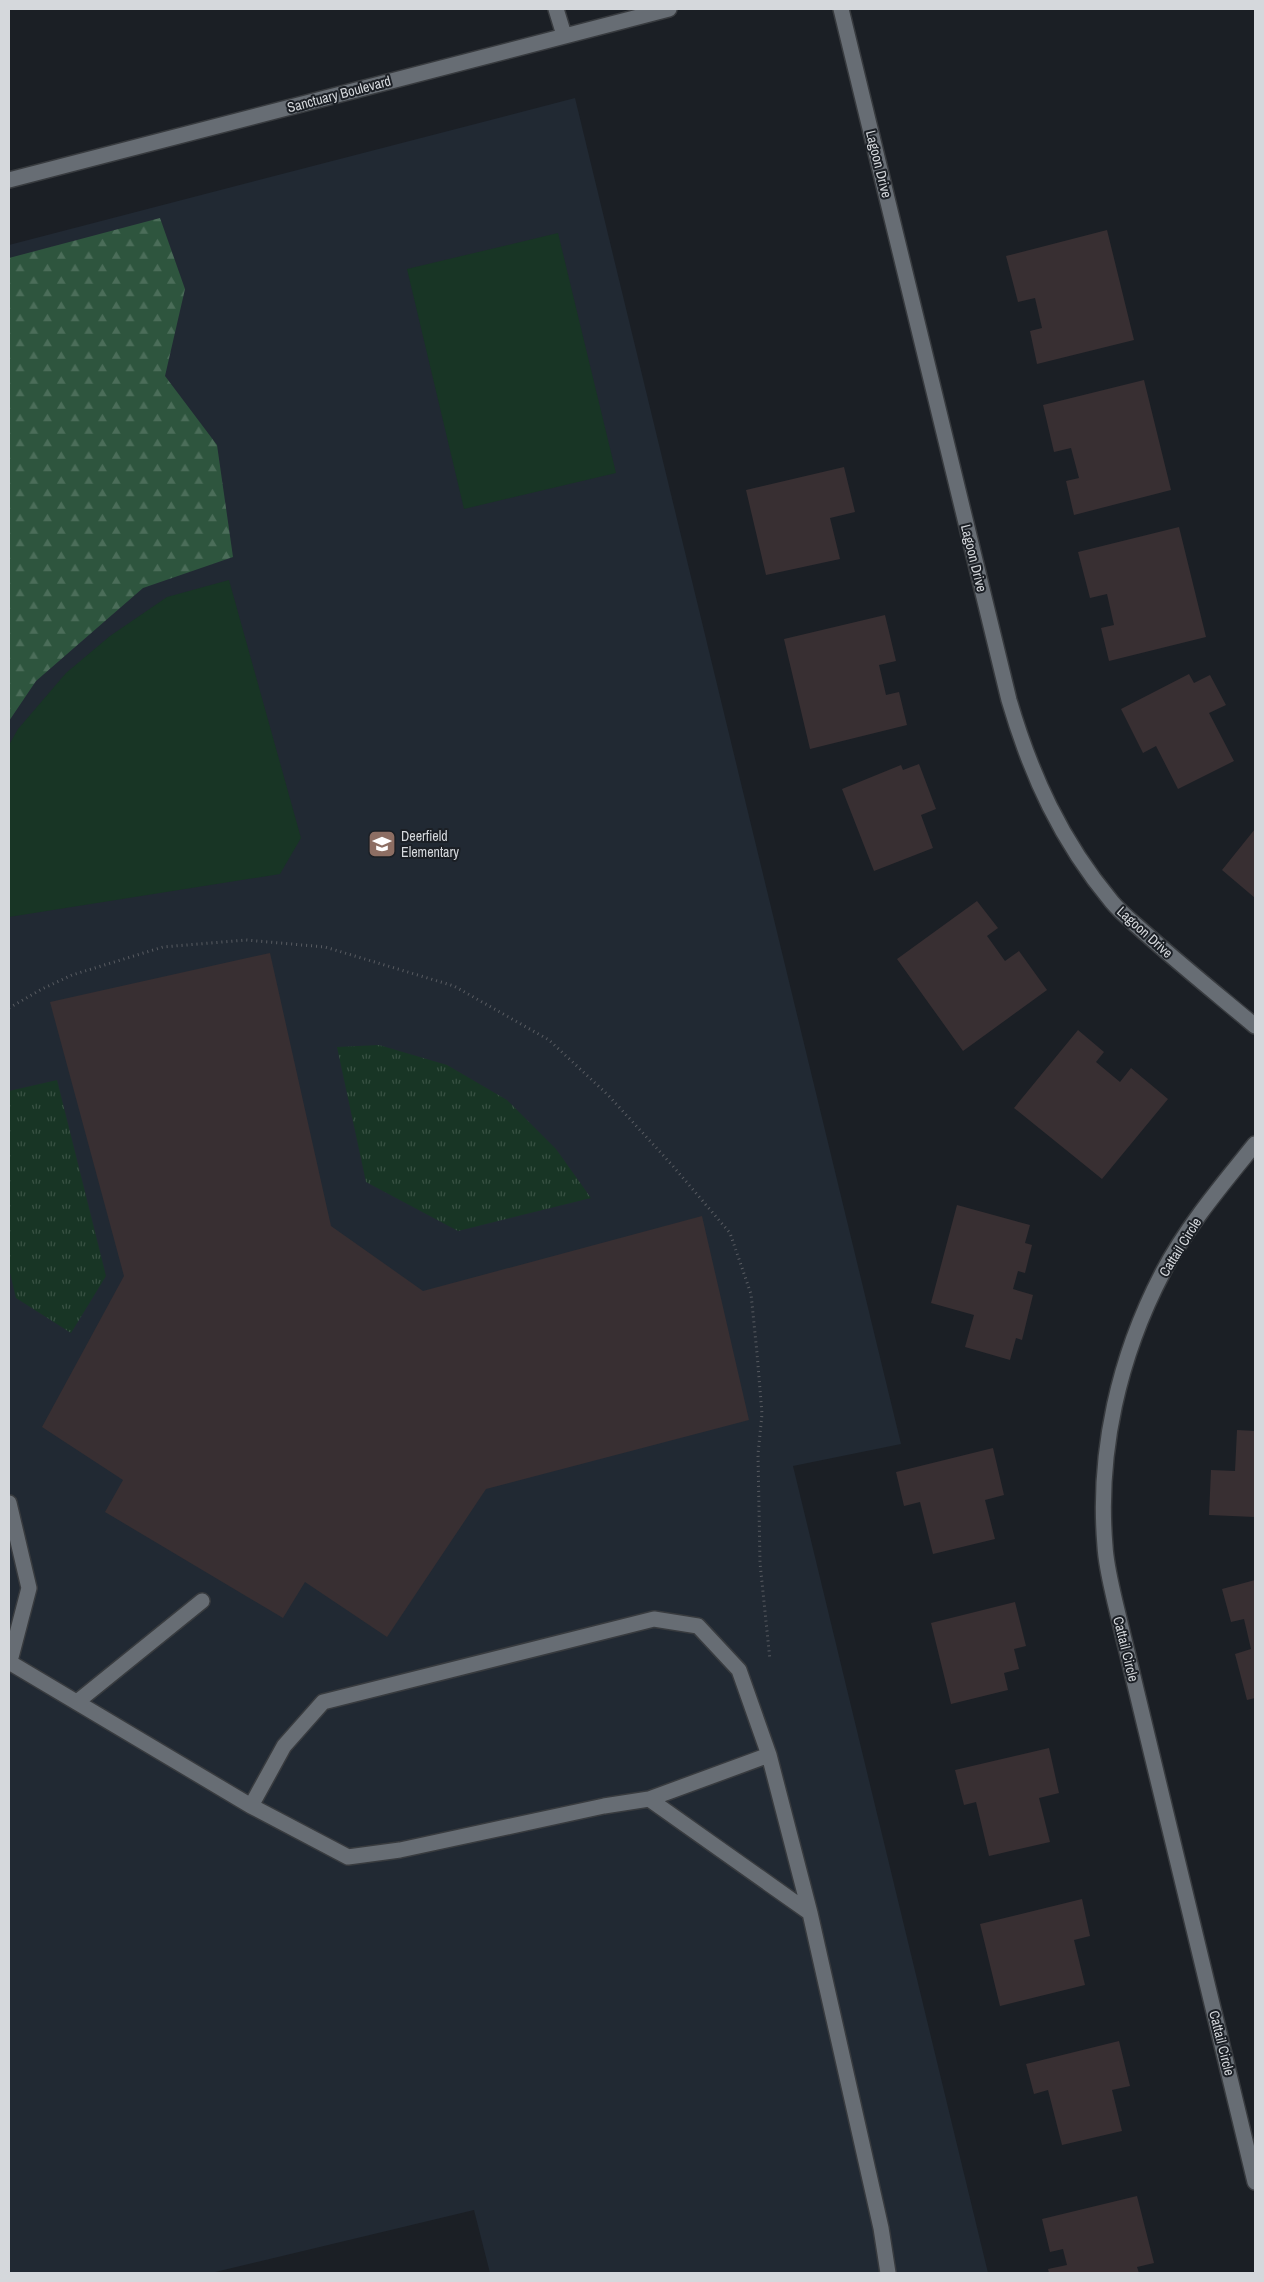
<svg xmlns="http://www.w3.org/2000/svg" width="1264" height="2282" font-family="'Archivo Narrow',sans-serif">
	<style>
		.built { fill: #212933 }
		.grass { fill: url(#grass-tufts) }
		.forest { fill: url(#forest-firs) }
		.pitch { fill: #183525 }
		.building { fill: #382f32 }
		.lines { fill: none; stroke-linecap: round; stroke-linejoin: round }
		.minor-casing { stroke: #383b3f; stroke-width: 18 }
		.path { stroke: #595c62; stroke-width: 3; stroke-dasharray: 1 4; stroke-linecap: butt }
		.minor { stroke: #676d74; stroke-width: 15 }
		.labels { text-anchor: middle; stroke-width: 4; stroke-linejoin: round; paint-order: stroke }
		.street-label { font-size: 14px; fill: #d5d8dc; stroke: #1b1f25 }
		.poi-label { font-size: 14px; fill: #d5d8dc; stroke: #1b1f25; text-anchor: start }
	</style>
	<defs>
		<pattern id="grass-tufts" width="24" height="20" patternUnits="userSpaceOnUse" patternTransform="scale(1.25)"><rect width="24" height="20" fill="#183525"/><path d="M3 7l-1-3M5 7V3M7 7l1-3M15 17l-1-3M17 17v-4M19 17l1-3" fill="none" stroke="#395244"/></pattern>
		<pattern id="forest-firs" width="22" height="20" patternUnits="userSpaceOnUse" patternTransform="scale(1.25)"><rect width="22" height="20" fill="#2e553e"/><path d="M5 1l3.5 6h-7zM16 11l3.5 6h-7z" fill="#4b6d59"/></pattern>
	</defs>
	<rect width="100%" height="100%" fill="#1b1f25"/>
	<path class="built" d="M575 98 901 1444 793 1466 988 2273H490L474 2210 211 2273H9V245Z"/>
	<path class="grass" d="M379 1045 447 1065 507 1100 556 1149 591 1198 458 1231 366 1182 337 1047Z
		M57 1080 106 1276 71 1333 16 1298 9 1269V1091Z"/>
	<path class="forest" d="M160 218 185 289 165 376 217 445 233 557 143 588 36 681 9 721V258Z"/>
	<path class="pitch" d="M558 233 616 473 464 509 407 269Z
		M229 580 301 838 280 874 9 917V745L18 729 66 673 110 636 167 597Z"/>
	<path class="building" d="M1107 230 1134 340 1037 364 1030 331 1042 328 1035 298 1018 302 1006 256Z
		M1144 380 1171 490 1074 515 1066 481 1079 478 1071 448 1054 452 1043 405Z
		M844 467 855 512 830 518 840 559 766 575 746 490Z
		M1179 527 1206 637 1109 661 1101 628 1114 625 1107 594 1090 598 1078 552Z
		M885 615 896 661 879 665 886 695 899 692 907 725 810 749 784 639Z
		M1189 674 1194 683 1210 675 1226 705 1209 713 1234 761 1178 789 1156 746 1143 753 1121 709Z
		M919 764 936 809 921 815 933 848 874 871 842 789 901 765 903 770Z
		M1255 829V898L1222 870Z
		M977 901 998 928 987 936 1005 961 1019 951 1047 990 963 1051 897 959Z
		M270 953 331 1226 423 1291 702 1216 749 1420 486 1489 387 1637 305 1582 283 1618 105 1512 123 1480 42 1427 124 1276 50 1002Z
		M1078 1030 1104 1052 1096 1062 1120 1082 1131 1068 1168 1099 1102 1179 1014 1108Z
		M957 1205 1030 1225 1025 1243 1032 1245 1025 1273 1018 1271 1013 1289 1033 1295 1022 1340 1016 1338 1010 1360 965 1347 974 1315 931 1303Z
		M1237 1430 1255 1431V1517L1209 1515 1211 1470 1235 1471Z
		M993 1448 1004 1495 985 1500 995 1539 933 1554 920 1502 904 1506 896 1472Z
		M1255 1580V1698L1247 1700 1235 1654 1251 1649 1244 1619 1231 1622 1222 1589Z
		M1015 1602 1026 1646 1014 1649 1019 1669 1004 1673 1008 1690 951 1704 931 1623Z
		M1049 1748 1059 1793 1039 1798 1050 1842 989 1856 976 1802 964 1805 955 1770Z
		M1082 1899 1090 1936 1074 1940 1085 1985 1000 2006 980 1924Z
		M1119 2041 1130 2086 1112 2090 1122 2131 1062 2145 1048 2090 1034 2094 1026 2064Z
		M1137 2196 1154 2263 1137 2267 1139 2273H1049L1048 2269 1067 2265 1063 2249 1050 2252 1042 2219Z"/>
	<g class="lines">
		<defs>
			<path id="minor" d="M556 9 564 35
				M841 9 1009 700C1031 775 1061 841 1112 902 1121 913 1134 923 1145 933 1181 965 1218 995 1255 1026
				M9 180 669 9
				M1255 1144C1222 1185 1187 1226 1163 1272 1119 1356 1097 1452 1105 1546 1106 1565 1111 1584 1115 1602L1255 2182
				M9 1503 29 1588 10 1661
				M9 1662 251 1806 348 1857 400 1850 604 1806 649 1799
				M77 1702 202 1601
				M769 1755 649 1799 810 1913
				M251 1806 284 1746 323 1702 654 1619 698 1626 739 1670 769 1755 810 1913 881 2228 888 2273"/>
		</defs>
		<use href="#minor" class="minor-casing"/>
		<path class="path" d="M9 1008 42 989 72 975 163 947 246 940 325 947 454 986 549 1040 608 1095 672 1165 730 1233 751 1294 757 1353 762 1414 758 1454 760 1563 770 1660"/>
		<use href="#minor" class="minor"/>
	</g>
	<defs>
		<symbol id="school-square" viewBox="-11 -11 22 22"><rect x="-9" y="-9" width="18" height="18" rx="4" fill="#8d6e63" stroke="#1b1f25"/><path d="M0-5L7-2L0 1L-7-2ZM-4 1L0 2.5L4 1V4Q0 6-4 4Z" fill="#fff"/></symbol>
	</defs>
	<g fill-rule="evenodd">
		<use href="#school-square" x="366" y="828" width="32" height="32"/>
	</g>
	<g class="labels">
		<g class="street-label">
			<text transform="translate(339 94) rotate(-15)" y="5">Sanctuary Boulevard</text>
			<text transform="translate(879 164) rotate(76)" y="5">Lagoon Drive</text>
			<text transform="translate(974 558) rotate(76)" y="5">Lagoon Drive</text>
			<text transform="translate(1145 932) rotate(42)" y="5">Lagoon Drive</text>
			<text transform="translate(1180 1247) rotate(-58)" y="5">Cattail Circle</text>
			<text transform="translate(1126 1649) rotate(76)" y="5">Cattail Circle</text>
			<text transform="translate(1222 2043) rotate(76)" y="5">Cattail Circle</text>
		</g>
		<g class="poi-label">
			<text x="401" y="841">Deerfield<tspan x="401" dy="16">Elementary</tspan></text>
		</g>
	</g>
	<rect width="1264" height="2282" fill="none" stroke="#d5d8dc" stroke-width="20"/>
</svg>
